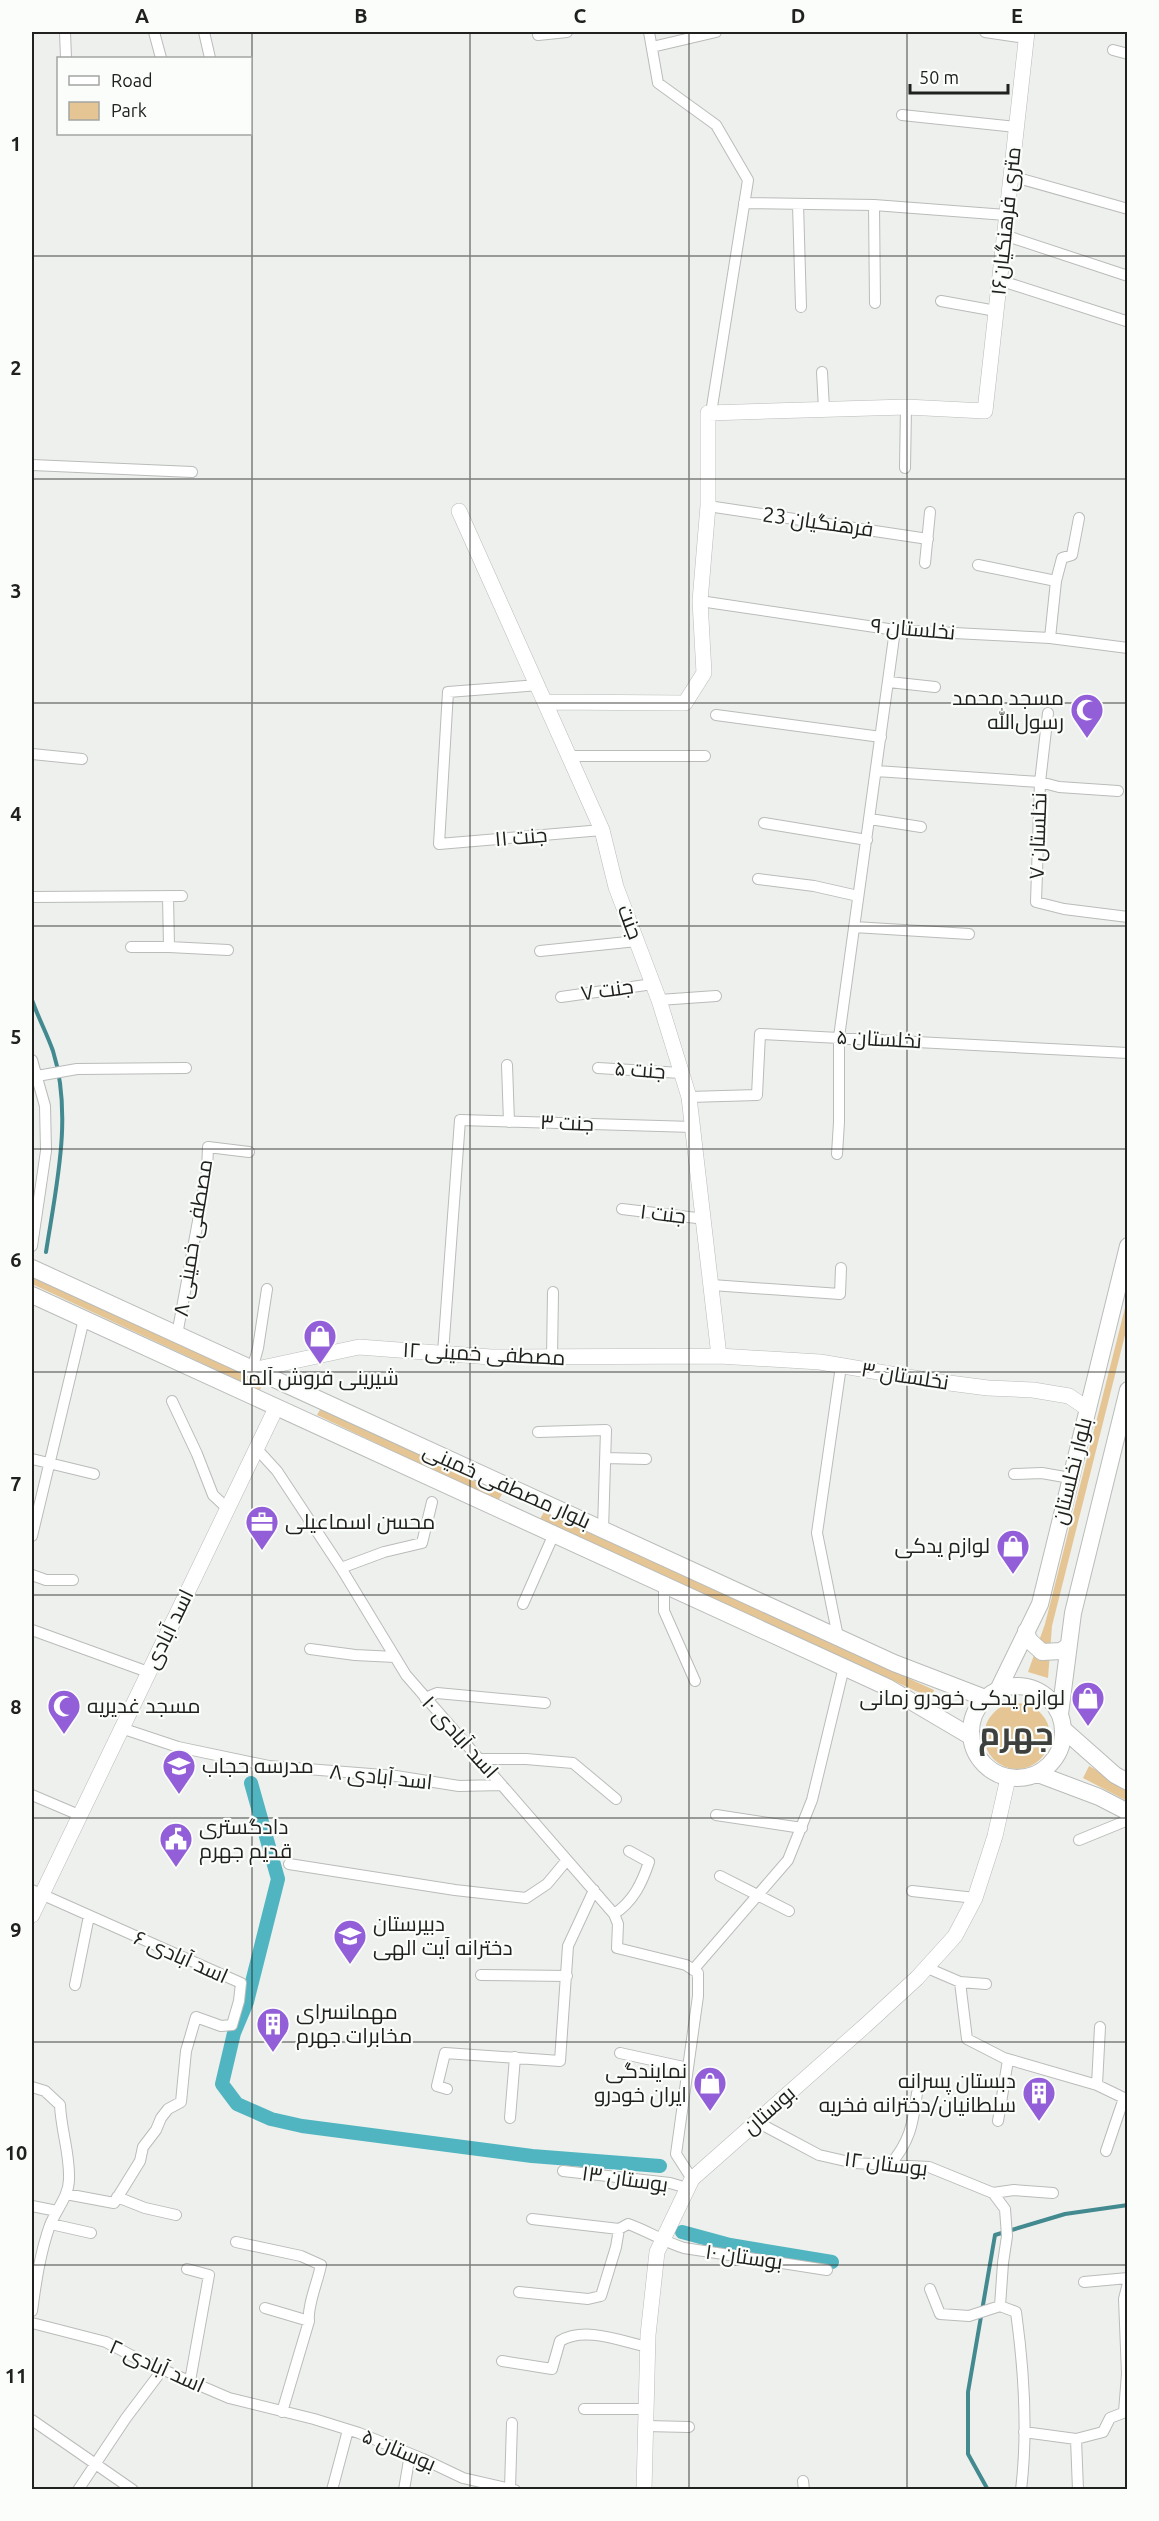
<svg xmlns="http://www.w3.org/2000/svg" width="1159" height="2521" font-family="Ubuntu,Cairo,sans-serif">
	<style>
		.park { fill: #e5c594 }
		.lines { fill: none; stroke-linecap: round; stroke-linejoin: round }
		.stream { stroke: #428990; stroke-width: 4 }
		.canal { stroke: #50b5c1; stroke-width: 14 }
		.street-casing { stroke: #b9bcb9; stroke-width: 12 }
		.secondary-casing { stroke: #b9bcb9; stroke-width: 16 }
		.primary-casing { stroke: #b9bcb9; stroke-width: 18 }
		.street { stroke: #fff; stroke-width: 10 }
		.secondary { stroke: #fff; stroke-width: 15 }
		.primary { stroke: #fff; stroke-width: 16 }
		.grid { fill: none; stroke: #20211f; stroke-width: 1.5; stroke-opacity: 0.55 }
		.labels { text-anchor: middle; stroke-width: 4.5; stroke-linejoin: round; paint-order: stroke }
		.street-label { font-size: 21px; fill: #20211f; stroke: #fafdfa }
		.poi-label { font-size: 21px; fill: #20211f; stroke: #fafdfa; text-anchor: start }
		.town-label { font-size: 33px; font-weight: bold; fill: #3e403e; stroke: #fafdfa }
		.neatline { fill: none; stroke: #20211f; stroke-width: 2 }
		.grid-label { font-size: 20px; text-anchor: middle; font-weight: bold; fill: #20211f }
	</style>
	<rect width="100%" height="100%" fill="#edf0ec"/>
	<path class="park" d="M32 1275 263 1383 260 1390 32 1284Z
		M1127 1300V1327L1052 1626 1048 1678 1028 1672 1045 1624Z
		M321 1408 502 1494 498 1501 317 1415Z
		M544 1512 934 1690 931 1698 540 1519Z
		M984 1736a33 33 0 1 1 66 0a33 33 0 1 1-66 0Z
		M1089 1766 1127 1787V1801L1083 1778Z"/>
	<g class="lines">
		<path class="stream" d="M32 1000C38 1017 47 1034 53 1051 73 1115 56 1187 46 1252
			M988 2490 968 2454V2392L995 2235 1065 2214 1128 2205"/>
		<path class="canal" d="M251 1783 278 1879 247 2002 234 2033 222 2084 237 2104 271 2119 302 2126 532 2156 660 2166
			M682 2232 730 2245 832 2262"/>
		<defs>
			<path id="street" d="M65 32 66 58
				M154 32 161 58
				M204 32 210 58
				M649 32 658 83 716 125 748 180 711 413
				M985 32 1026 38
				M538 35 567 32
				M652 47 716 32
				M1113 50 1128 54
				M902 115 1016 127
				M1011 176 1128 209
				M744 203 874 205 1006 215
				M798 204 801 307
				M874 205 875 303
				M1004 235 1128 276
				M999 280 1126 321
				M941 301 996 311
				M822 372 824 409
				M32 465 192 472
				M905 468 906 407
				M708 506 928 539
				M925 563 930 512
				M978 565 1056 581
				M700 601 895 630 1050 638 1128 648
				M1050 638 1056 581 1062 558 1072 555 1079 518
				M889 682 935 687
				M539 685 448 692 439 844 602 830
				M1048 713 1040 782 1036 902 1064 909 1128 917
				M716 715 881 737
				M32 754 82 759
				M570 756H705
				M876 771 1040 782 1059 787 1118 791
				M870 819 921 827
				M764 823 867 840
				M758 879 814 886 858 896
				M32 897 182 896
				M854 927 969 934
				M131 947H169L168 896
				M169 947 228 950
				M540 951 637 941
				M561 997 653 984
				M659 1000 716 996
				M32 1060 45 1106 46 1151 32 1246
				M507 1065 509 1122
				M598 1068 681 1073
				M37 1076 77 1069 186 1068
				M689 1097 757 1095 760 1034 1128 1053
				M837 1154 839 1122V1037L895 630
				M622 1209 705 1219
				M712 1285 840 1294 841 1268
				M177 1335 207 1172 208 1147 249 1152
				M443 1353 460 1120 693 1127
				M552 1358 553 1292
				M252 1370 258 1348 267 1289
				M172 1401 197 1454 213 1495 227 1508
				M538 1432 606 1430 603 1530
				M256 1448 277 1471 341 1568 406 1675 614 1914 618 1924 617 1948 686 1965 698 1973V1996L676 2154 692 2179
				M605 1458 646 1459
				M32 1459 94 1474
				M1014 1474 1042 1473 1070 1478
				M32 1536 84 1319
				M341 1568 384 1552 422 1543 432 1502
				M32 1575 46 1580H73
				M664 1585V1611L695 1681
				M523 1604 553 1536
				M32 1630 148 1672
				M838 1637 817 1533 841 1366
				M310 1649 355 1655 395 1657
				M425 1698 437 1693 545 1703
				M121 1728 178 1747 269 1766 396 1776 459 1786 502 1785
				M479 1759H526L573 1763 616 1799
				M32 1795 79 1815
				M716 1815 802 1828
				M1079 1840 1128 1820
				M289 1864 455 1890 526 1898 547 1884 567 1860
				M720 1876 789 1911
				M32 1890 241 1983 239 2001 232 2025 221 2026 196 2017 186 2051 181 2102 168 2109 161 2118 156 2130 143 2147 140 2161 114 2203 66 2194
				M912 1891 975 1898
				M614 1914C633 1902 642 1883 649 1862L629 1851
				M925 1967 960 1982 986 1984
				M693 1970 788 1860 812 1800 844 1667
				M481 1975 567 1976
				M960 1982 967 2039 1004 2058 1097 2085 1124 2098 1106 2151
				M75 1985 89 1916
				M620 2053 688 2068
				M1097 2085 1100 2027
				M32 2087 45 2091 60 2105C61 2130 70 2154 69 2179 69 2196 56 2210 50 2225 40 2253 36 2282 32 2311
				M447 2089 437 2086 445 2053 560 2061 568 1946 594 1890
				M510 2118 515 2057
				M998 2121 1008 2060
				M757 2122 819 2155 854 2163 929 2167 993 2193 1014 2190 1053 2193
				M889 2166C910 2142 913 2124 917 2093
				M563 2171 670 2183 687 2188
				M993 2193 1005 2209 1007 2236 1003 2263 1000 2306 1016 2312C1024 2370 1028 2432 1021 2490
				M117 2197 145 2208 176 2215
				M32 2206 57 2211
				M532 2219 619 2229 628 2224C648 2231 664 2242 684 2248L827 2270
				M51 2224 91 2233
				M236 2242 301 2256 321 2265C318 2281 307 2306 309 2321
				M187 2269 209 2275 190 2381
				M1084 2282 1128 2278
				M930 2289 940 2314 969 2316 1000 2306
				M519 2292 588 2299 601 2296 616 2247 619 2229
				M265 2308 309 2321 282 2412
				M32 2323 106 2342 138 2359 229 2398 314 2419 359 2433 423 2459 463 2478 515 2490
				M502 2361 552 2369 560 2341C585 2326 620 2341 648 2347
				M584 2409H646
				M1124 2412 1127 2374 1124 2299 1128 2283
				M32 2420 133 2490
				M646 2426 689 2427
				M1024 2432 1076 2439 1103 2432 1110 2418 1128 2411
				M1076 2439 1078 2490
				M803 2481 804 2490
				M510 2488 512 2423
				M78 2490 126 2418 163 2369
				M332 2490 348 2430
				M404 2490 410 2454"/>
			<path id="secondary" d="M459 511 602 830 616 887 659 1000 689 1097 719 1356
				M547 702 685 703 704 673 700 601 708 506V413L906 407 985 411 1027 32
				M252 1370 359 1347 491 1357 719 1356 820 1362 926 1380 988 1388 1033 1390 1069 1396 1088 1409
				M32 1915 276 1408
				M644 2490 648 2335 657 2252 692 2179 867 2024 917 1978 955 1936 975 1898 995 1836 1008 1778"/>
			<path id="primary" d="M32 1268 894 1663 985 1698
				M32 1295 887 1687 970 1736
				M1026 1631 1029 1640 1042 1652 1061 1651 1068 1646
				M971 1732a46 46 0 1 1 92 0a46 46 0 1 1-92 0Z
				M998 1690 1040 1604 1128 1246
				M1060 1714 1073 1613 1128 1390
				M1063 1729 1115 1775 1128 1782
				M1038 1774 1099 1797 1128 1812"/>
		</defs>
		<use href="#street" class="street-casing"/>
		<use href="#secondary" class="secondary-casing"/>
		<use href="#primary" class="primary-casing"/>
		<use href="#street" class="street"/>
		<use href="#secondary" class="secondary"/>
		<use href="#primary" class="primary"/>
	</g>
	<path class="grid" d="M252 32V2490M470 32V2490M689 32V2490M907 32V2490M32 256H1128M32 479H1128M32 703H1128M32 926H1128M32 1149H1128M32 1372H1128M32 1595H1128M32 1818H1128M32 2042H1128M32 2265H1128"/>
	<defs>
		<symbol id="mosque-pin" viewBox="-11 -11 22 30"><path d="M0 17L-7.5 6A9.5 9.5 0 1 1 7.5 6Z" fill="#935fd8" stroke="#fafdfa"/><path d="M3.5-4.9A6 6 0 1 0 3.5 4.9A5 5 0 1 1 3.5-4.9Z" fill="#fff"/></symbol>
		<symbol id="shop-pin" viewBox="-11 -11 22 30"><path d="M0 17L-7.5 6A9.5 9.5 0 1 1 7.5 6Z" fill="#935fd8" stroke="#fafdfa"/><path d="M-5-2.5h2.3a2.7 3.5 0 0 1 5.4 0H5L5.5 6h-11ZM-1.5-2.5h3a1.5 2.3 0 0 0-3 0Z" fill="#fff"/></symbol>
		<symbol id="office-pin" viewBox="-11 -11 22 30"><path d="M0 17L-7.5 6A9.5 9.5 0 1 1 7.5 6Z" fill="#935fd8" stroke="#fafdfa"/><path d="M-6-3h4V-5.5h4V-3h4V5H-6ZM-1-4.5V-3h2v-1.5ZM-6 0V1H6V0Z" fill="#fff"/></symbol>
		<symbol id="school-pin" viewBox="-11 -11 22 30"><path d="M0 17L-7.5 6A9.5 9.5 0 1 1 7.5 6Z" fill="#935fd8" stroke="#fafdfa"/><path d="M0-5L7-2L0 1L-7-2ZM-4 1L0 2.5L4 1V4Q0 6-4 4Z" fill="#fff"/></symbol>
		<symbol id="civic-pin" viewBox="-11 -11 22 30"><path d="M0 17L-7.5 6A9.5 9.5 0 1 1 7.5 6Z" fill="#935fd8" stroke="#fafdfa"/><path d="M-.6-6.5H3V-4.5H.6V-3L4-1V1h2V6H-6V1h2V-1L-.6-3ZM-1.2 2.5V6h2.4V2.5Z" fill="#fff"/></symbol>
		<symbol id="building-pin" viewBox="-11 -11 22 30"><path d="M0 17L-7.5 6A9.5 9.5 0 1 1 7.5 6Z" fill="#935fd8" stroke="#fafdfa"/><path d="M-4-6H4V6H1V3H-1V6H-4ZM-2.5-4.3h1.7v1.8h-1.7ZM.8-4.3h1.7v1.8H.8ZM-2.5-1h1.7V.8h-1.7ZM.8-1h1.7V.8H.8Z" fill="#fff"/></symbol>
	</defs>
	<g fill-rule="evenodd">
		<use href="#mosque-pin" x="1068" y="691" width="38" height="52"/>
		<use href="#shop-pin" x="301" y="1317" width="38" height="52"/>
		<use href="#office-pin" x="243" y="1503" width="38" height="52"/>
		<use href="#shop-pin" x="994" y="1527" width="38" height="52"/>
		<use href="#shop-pin" x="1069" y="1679" width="38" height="52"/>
		<use href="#mosque-pin" x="45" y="1687" width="38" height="52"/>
		<use href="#school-pin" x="160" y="1747" width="38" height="52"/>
		<use href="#civic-pin" x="157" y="1820" width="38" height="52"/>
		<use href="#school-pin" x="331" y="1917" width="38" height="52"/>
		<use href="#building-pin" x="254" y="2005" width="38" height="52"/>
		<use href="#shop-pin" x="691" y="2064" width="38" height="52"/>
		<use href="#building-pin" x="1020" y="2074" width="38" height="52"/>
	</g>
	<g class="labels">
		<g class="street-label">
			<text transform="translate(1006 221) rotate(-84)" y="7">۱۶متری فرهنگیان</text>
			<text transform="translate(818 522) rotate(8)" y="7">فرهنگیان 23</text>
			<text transform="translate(913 629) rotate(5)" y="7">نخلستان ۹</text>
			<text transform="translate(1038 836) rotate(-88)" y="7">نخلستان ۷</text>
			<text transform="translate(521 837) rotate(-5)" y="7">جنت ۱۱</text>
			<text transform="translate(630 922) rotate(69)" y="7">جنت</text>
			<text transform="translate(607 990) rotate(-8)" y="7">جنت ۷</text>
			<text transform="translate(879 1039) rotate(3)" y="7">نخلستان ۵</text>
			<text transform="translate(640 1070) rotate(4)" y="7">جنت ۵</text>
			<text transform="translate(567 1123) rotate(2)" y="7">جنت ۳</text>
			<text transform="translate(663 1214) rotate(7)" y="7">جنت ۱</text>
			<text transform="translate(193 1238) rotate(-81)" y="7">مصطفی خمینی ۸</text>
			<text transform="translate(484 1354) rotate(3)" y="7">مصطفی خمینی ۱۲</text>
			<text transform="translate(905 1376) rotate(9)" y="7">نخلستان ۳</text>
			<text transform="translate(1072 1471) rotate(-76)" y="7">بلوار نخلستان</text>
			<text transform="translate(507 1486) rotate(24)" y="7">بلوار مصطفی خمینی</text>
			<text transform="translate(169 1629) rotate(-64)" y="7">اسد آبادی</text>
			<text transform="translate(460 1737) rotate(48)" y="7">اسد آبادی ۱۰</text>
			<text transform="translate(381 1777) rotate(6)" y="7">اسد آبادی ۸</text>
			<text transform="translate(181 1957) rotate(24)" y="7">اسد آبادی ۶</text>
			<text transform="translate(769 2110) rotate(-41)" y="7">بوستان</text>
			<text transform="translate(886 2164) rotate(7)" y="7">۱۲ بوستان</text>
			<text transform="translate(625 2179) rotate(8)" y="7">بوستان ۱۳</text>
			<text transform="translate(744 2257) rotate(8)" y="7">بوستان ۱۰</text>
			<text transform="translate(157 2366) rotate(24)" y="7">اسد آبادی ۲</text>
			<text transform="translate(399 2450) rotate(23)" y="7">بوستان ۵</text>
		</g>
		<g class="poi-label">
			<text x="1064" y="705" text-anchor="end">مسجد محمد<tspan x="1064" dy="24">رسول‌الله</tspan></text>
			<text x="320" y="1385" text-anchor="middle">شیرینی فروش آلما</text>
			<text x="285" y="1529">محسن اسماعیلی</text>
			<text x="990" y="1553" text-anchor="end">لوازم یدکی</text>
			<text x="1065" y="1705" text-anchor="end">لوازم یدکی خودرو زمانی</text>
			<text x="87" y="1713">مسجد غدیریه</text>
			<text x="202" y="1773">مدرسه حجاب</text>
			<text x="199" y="1834">دادگستری<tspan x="199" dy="24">قدیم جهرم</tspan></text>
			<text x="373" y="1931">دبیرستان<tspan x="373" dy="24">دخترانه آیت الهی</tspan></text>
			<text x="296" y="2019">مهمانسرای<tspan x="296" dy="24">مخابرات جهرم</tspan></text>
			<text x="687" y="2078" text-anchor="end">نمایندگی<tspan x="687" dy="24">ایران خودرو</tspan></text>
			<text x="1016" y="2088" text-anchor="end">دبستان پسرانه<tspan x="1016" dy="24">سلطانیان/دخترانه فخریه</tspan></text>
		</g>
		<g class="town-label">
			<text x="1016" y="1745">جهرم</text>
		</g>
	</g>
	<rect width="1159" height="2521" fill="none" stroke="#fafdfa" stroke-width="66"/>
	<rect x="57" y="57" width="195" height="78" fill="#fafdfa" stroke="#a3a5a2" stroke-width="1.5"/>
	<rect x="69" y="76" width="30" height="9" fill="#ffffff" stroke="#a3a5a2" stroke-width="1.5"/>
	<text x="111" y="87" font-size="18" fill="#20211f">Road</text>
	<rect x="69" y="102" width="30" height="18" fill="#e5c594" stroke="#a3a5a2" stroke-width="1.5"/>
	<text x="111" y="117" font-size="18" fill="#20211f">Park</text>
	<path d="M910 84v9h98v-9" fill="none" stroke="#20211f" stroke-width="3"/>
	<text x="919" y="84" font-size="18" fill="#20211f" stroke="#fafdfa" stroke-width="4.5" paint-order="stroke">50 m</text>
	<rect x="33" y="33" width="1093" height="2455" class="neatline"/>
	<g class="grid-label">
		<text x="142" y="23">A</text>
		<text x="361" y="23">B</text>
		<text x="580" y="23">C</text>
		<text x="798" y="23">D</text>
		<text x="1017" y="23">E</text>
		<text x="16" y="151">1</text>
		<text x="16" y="375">2</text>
		<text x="16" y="598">3</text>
		<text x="16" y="821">4</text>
		<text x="16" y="1044">5</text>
		<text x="16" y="1267">6</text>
		<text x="16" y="1491">7</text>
		<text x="16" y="1714">8</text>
		<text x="16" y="1937">9</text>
		<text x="16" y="2160">10</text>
		<text x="16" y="2383">11</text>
	</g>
</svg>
